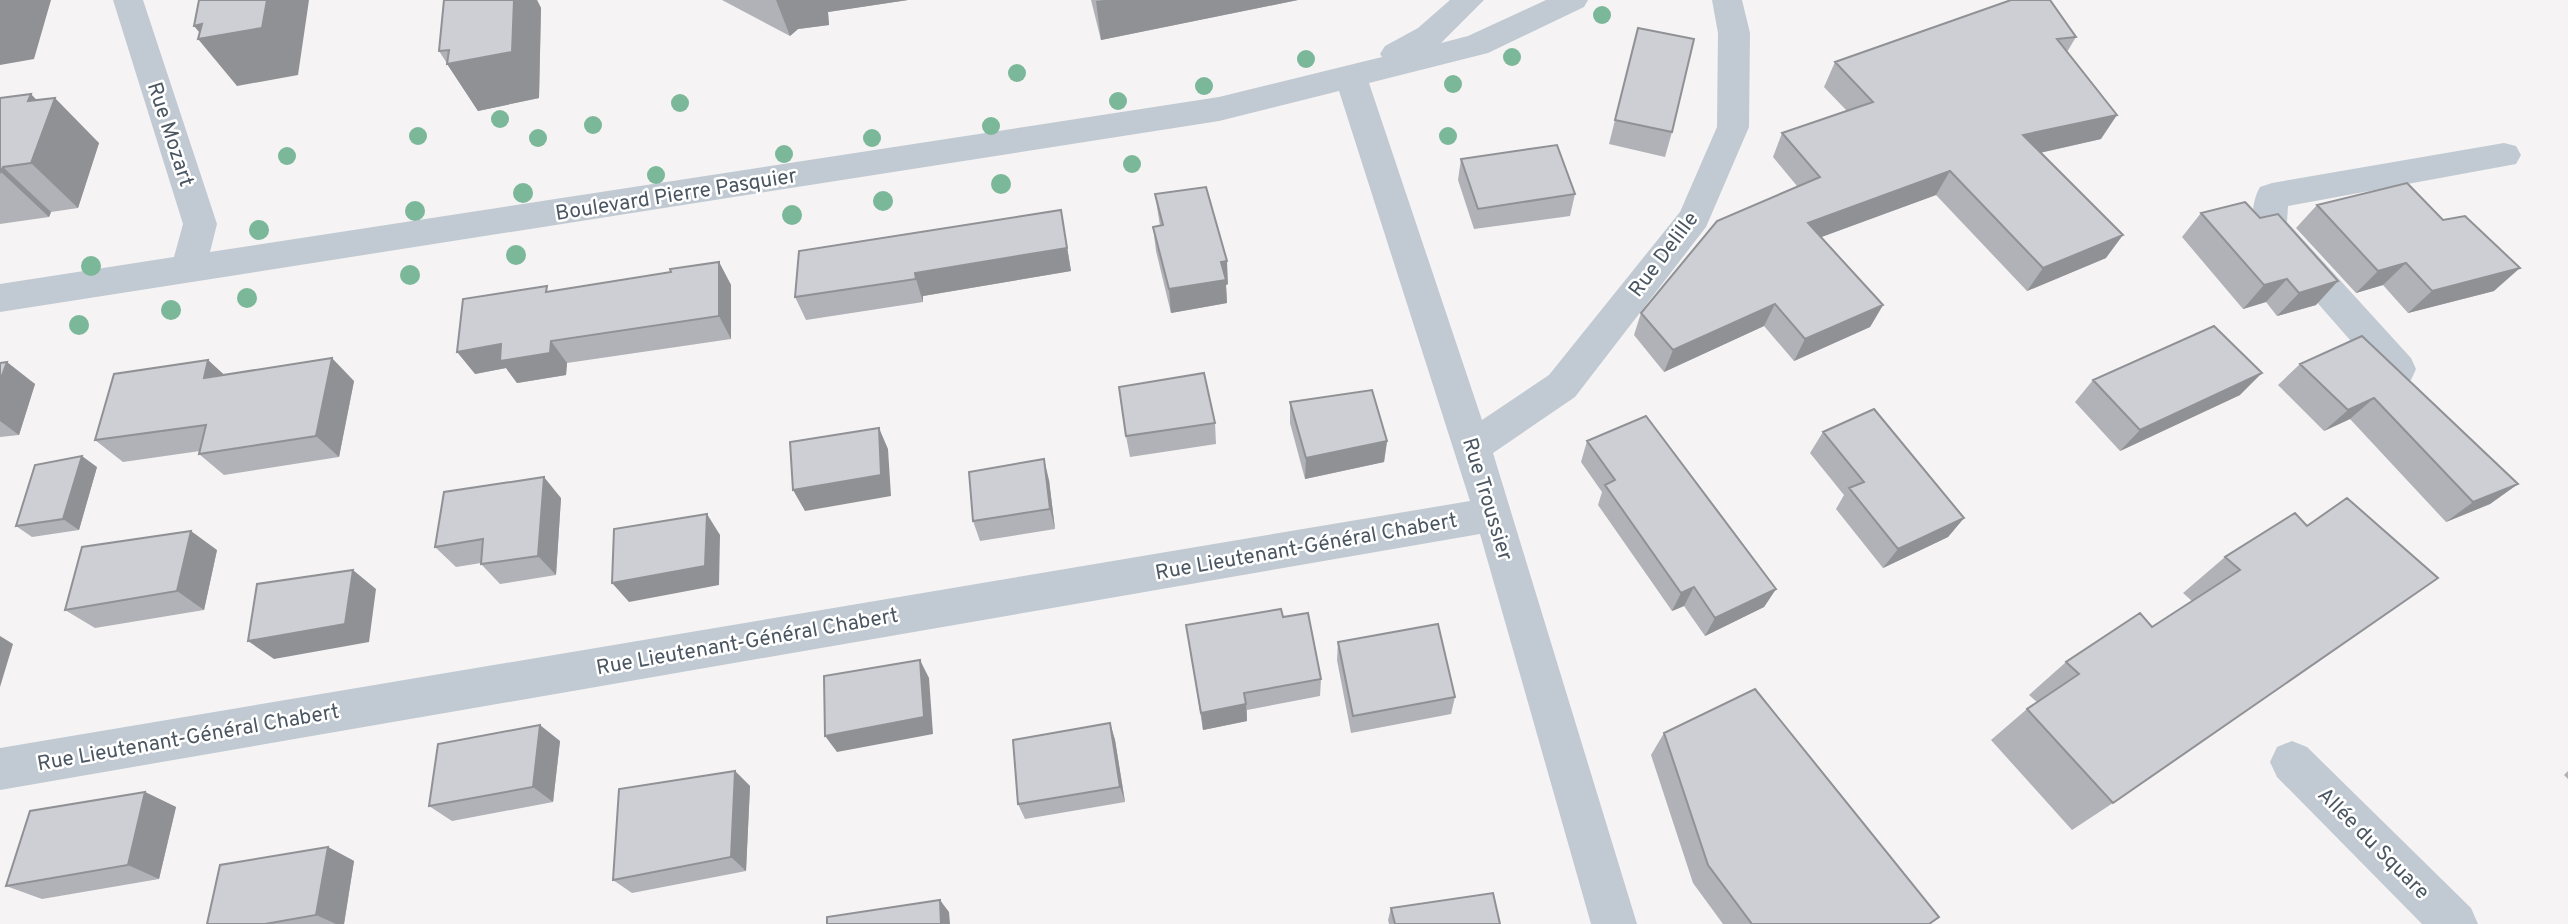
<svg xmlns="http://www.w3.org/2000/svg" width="2568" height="924" font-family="Overpass,sans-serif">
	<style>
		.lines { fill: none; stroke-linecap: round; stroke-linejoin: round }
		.minor { fill: #c1cad2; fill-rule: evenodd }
		.tree { fill: #7bb799 }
		.wall { fill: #b0b2b7 }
		.shaded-wall { fill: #909195 }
		.building { fill: #cdcfd5; stroke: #909195; stroke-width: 2 }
		.labels { text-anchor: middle; stroke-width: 5; stroke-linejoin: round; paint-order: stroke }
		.street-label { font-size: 21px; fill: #4a5661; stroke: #fff }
	</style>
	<rect width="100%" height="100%" fill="#f5f3f3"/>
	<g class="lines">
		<path class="minor" d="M113 0H143L217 224 210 252 1219 97 1382 57 1380 54 1385 46 1418 28 1450 0H1484L1441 43 1468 36 1546 0H1588L1584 7 1488 53 1369 83 1482 420 1549 375 1680 212 1717 127 1718 33 1712 0H1742L1750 33 1749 127 1706 227 1575 397 1493 453 1637 924H1591L1480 534 0 790V748L1470 501 1339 91 1219 121 0 312V284L174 257 183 224Z
			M2504 143 2516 146 2521 155 2516 164 2288 206 2287 222 2411 358 2416 369 2411 380 2398 384 2385 380 2258 235C2250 221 2252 201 2260 187L2272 183Z
			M2292 741 2307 747 2471 908 2478 924H2422L2277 777 2270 762 2277 747Z"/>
	</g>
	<g class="tree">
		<circle cx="1602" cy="15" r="9"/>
		<circle cx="1512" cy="57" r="9"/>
		<circle cx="1306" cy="59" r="9"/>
		<circle cx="1017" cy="73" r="9"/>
		<circle cx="1453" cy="84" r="9"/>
		<circle cx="1204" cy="86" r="9"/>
		<circle cx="1118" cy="101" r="9"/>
		<circle cx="680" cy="103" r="9"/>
		<circle cx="500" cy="119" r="9"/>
		<circle cx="593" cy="125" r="9"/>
		<circle cx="991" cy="126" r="9"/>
		<circle cx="418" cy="136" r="9"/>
		<circle cx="1448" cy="136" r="9"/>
		<circle cx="538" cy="138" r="9"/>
		<circle cx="872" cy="138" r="9"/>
		<circle cx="784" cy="154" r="9"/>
		<circle cx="287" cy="156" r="9"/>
		<circle cx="1132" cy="164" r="9"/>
		<circle cx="656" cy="175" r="9"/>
		<circle cx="1001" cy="184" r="10"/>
		<circle cx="523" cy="193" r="10"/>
		<circle cx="883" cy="201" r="10"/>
		<circle cx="415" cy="211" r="10"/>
		<circle cx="792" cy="215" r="10"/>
		<circle cx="259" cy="230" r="10"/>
		<circle cx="516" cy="255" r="10"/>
		<circle cx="91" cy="266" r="10"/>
		<circle cx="410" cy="275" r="10"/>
		<circle cx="247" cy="298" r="10"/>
		<circle cx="171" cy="310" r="10"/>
		<circle cx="79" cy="325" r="10"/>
	</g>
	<path class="wall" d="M444 0H537L541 8 539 98 478 111 439 51Z
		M722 0H908L828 12 829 25 798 29 790 36Z
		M1091 0H1298L1101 40Z
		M1638 28 1672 132 1665 157 1609 144Z
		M2076 37 2067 52 2101 139 2040 153 2106 258 2027 291 1936 195 1821 237 1883 305 1870 327 1794 361 1764 326 1664 372 1634 335 1641 313 1797 186 1773 157 1782 133 1847 111 1824 87 1835 62Z
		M0 98 37 100 99 143 78 208 51 212 49 217 0 224Z
		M1461 159 1575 194 1570 216 1474 229 1458 180Z
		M1155 194 1228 284 1226 285 1227 303 1171 313 1156 251 1153 227 1160 226Z
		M2245 202 2316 305 2277 316 2266 302 2243 309 2182 237 2201 213Z
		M2317 205 2494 291 2408 313 2383 285 2356 293 2296 228Z
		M1061 210 1071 271 923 296V302L806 320 795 297Z
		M719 262 731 285V339L567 363 566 375 517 383 506 368 475 374 550 291 671 272Z
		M2362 336 2518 484 2490 504 2446 522 2350 419 2324 431 2278 385 2300 364Z
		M208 360 224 375 354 381 339 457 224 475 199 454 200 451 123 462 95 440Z
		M0 363 35 384 19 435 0 437Z
		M2093 380 2240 395 2120 451 2075 402Z
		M1290 402 1387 441 1384 462 1305 479 1290 423Z
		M1215 423 1216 444 1130 457 1126 436Z
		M1823 432 1964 518 1948 537 1883 568 1836 509 1844 495 1810 453Z
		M1587 441 1776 589 1764 607 1705 636 1684 606 1672 611 1598 505 1602 492 1581 462Z
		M97 467 79 530 32 537 16 526Z
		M1049 480 1055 529 980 541 973 521Z
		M561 498 556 575 500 584 481 564V563L456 567 435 547Z
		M2295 513 2113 803 2072 830 1991 740 2027 709 2037 702 2029 695 2066 662 2152 627 2192 601 2183 593 2225 557Z
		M217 550 204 610 95 628 65 610Z
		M1283 617 1321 679 1320 696 1247 710V721L1203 730 1186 625Z
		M1338 642 1455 697 1451 714 1351 733 1337 660Z
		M1110 723 1115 740 1125 802 1025 819 1018 804Z
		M1664 733 1929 924H1723L1693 883 1651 755Z
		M560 741 553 802 452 821 429 806Z
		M735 771 750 786 746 871 632 893 613 880Z
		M2568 771V779L2564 775Z
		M145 792 176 807 159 879 42 899 6 886Z
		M328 847 354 861 344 924H207Z
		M1391 908 1500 924H1389L1388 920Z"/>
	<path class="shaded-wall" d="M0 0H51L34 59 0 65Z
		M267 0H309L298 75 237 86 198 39 204 38 194 26 202 24Z
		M514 0H537L541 8 539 98 478 111 447 64Z
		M776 0H908L828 12 829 25 798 29 790 36Z
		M1104 0H1298L1101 40 1096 1Z
		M31 94 49 113 55 98 99 143 78 208 31 163 28 101Z
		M2117 115 2101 139 2008 160 2023 135Z
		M3 167 51 212 49 217 1 172Z
		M1950 171 1936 195 1797 246 1808 223Z
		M1061 210 1071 271 923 296V302L916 279 915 273Z
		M2123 235 2106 258 2027 291 2043 268Z
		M1227 261 1228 284 1226 285 1227 303 1171 313 1169 289 1221 262Z
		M719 262 731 285V339L719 316Z
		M2406 263 2383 285 2356 293 2378 271Z
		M2520 268 2494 291 2408 313 2432 291Z
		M2287 279 2266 302 2243 309 2264 285Z
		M2338 281 2316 305 2277 316 2299 293Z
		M1775 304 1764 326 1664 372 1673 350Z
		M1883 305 1870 327 1794 361 1805 339Z
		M551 341 567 363 566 375 517 383 506 368 475 374 457 352 501 344Z
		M332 358 354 381 339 457 316 436Z
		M208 360 232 382 204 378Z
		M7 362 35 384 19 435 0 421V381Z
		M2262 373 2240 395 2120 451 2140 430Z
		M2374 398 2350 419 2324 431 2348 410Z
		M879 428 888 449 891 496 805 511 793 490Z
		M1387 441 1384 462 1305 479 1306 458Z
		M82 456 97 467 79 530 63 519Z
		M1044 459 1049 480 1055 529 1050 509Z
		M544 477 561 498 556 575 538 556Z
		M2518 484 2490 504 2446 522 2473 502Z
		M707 514 720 535 719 585 629 602 612 583Z
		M1964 518 1948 537 1883 568 1898 549Z
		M191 531 217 550 204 610 177 591Z
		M353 570 376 589 369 642 274 659 248 641Z
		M1694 587 1684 606 1672 611 1681 593Z
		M1776 589 1764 607 1705 636 1715 618Z
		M0 636 13 644 0 687Z
		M920 660 929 678 933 734 837 752 825 736Z
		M1246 704 1247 721 1203 730 1201 713Z
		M1110 723 1115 740 1125 802 1120 787Z
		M540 725 560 741 553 802 533 787Z
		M735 771 750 786 746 871 731 857Z
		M145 792 176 807 159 879 128 865Z
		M328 847 354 861 344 924H336L316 915Z
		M940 900 949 912 950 924H941Z"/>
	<path class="building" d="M199 0H267L262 28 198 39 202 24 194 26Z
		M444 0H514L512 52 447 64 449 50 439 51Z
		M2011 0H2050L2076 37 2057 39 2117 115 2023 135 2123 235 2043 268 1950 171 1808 223 1883 305 1805 339 1775 304 1673 350 1641 313 1717 221 1820 177 1782 133 1873 102 1835 62Z
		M1638 28 1694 39 1672 132 1615 120Z
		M31 94 28 101 55 98 31 163 3 167 0 173V98Z
		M1557 145 1575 194 1478 209 1461 159Z
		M2407 183 2443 220 2465 216 2520 268 2432 291 2406 263 2378 271 2317 205Z
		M1206 187 1227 261 1221 262 1226 280 1169 289 1153 227 1163 225 1155 194Z
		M2245 202 2260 218 2278 214 2338 281 2299 293 2287 279 2264 285 2201 213Z
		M1061 210 1067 248 915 273 916 279 795 297 799 251Z
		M719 262V316L551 341 550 353 500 361 501 344 457 352 463 299 547 286 546 292 671 272 670 269Z
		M2214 326 2262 373 2140 430 2093 380Z
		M2362 336 2518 484 2473 502 2374 398 2348 410 2300 364Z
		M332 358 316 436 199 454 206 425 95 440 114 374 208 360 204 378Z
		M7 362 0 381V363Z
		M1204 373 1215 423 1126 436 1119 387Z
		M1372 390 1387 441 1306 458 1290 402Z
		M1874 409 1964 518 1898 549 1849 488 1864 482 1823 432Z
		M1646 416 1776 589 1715 618 1694 587 1681 593 1605 485 1615 480 1587 441Z
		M879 428 881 475 793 490 790 442Z
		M82 456 63 519 16 526 35 465Z
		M1044 459 1050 509 973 521 969 472Z
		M544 477 538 556 481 564 483 539 435 547 444 492Z
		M2347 498 2438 578 2113 803 2027 709 2079 674 2066 662 2140 613 2152 627 2240 570 2225 557 2295 513 2307 526Z
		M707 514 705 566 612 583 614 529Z
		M191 531 177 591 65 610 82 547Z
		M353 570 345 624 248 641 257 584Z
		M1281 609 1283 617 1308 613 1321 679 1244 693 1246 704 1201 713 1186 625Z
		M1438 624 1455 697 1353 716 1338 642Z
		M920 660 924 717 825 736 824 676Z
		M1755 689 1939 917 1929 924H1752L1708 865 1664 733Z
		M1110 723 1120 787 1018 804 1013 740Z
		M540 725 533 787 429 806 438 744Z
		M735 771 731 857 613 880 619 789Z
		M145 792 128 865 6 886 30 811Z
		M328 847 316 915 265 924H207L220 865Z
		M1493 893 1500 924H1395L1391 908Z
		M940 900 941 924H827V917Z"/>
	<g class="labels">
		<g class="street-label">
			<text transform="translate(171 134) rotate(72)" y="7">Rue Mozart</text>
			<text transform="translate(676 194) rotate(-9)" y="7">Boulevard Pierre Pasquier</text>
			<text transform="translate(1663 254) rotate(-53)" y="7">Rue Delille</text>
			<text transform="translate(1488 499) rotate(73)" y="7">Rue Troussier</text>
			<text transform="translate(1306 546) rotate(-10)" y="7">Rue Lieutenant-Général Chabert</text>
			<text transform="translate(747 641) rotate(-10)" y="7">Rue Lieutenant-Général Chabert</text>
			<text transform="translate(188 737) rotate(-10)" y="7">Rue Lieutenant-Général Chabert</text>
			<text transform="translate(2374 843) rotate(45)" y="7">Allée du Square</text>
		</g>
	</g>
</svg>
